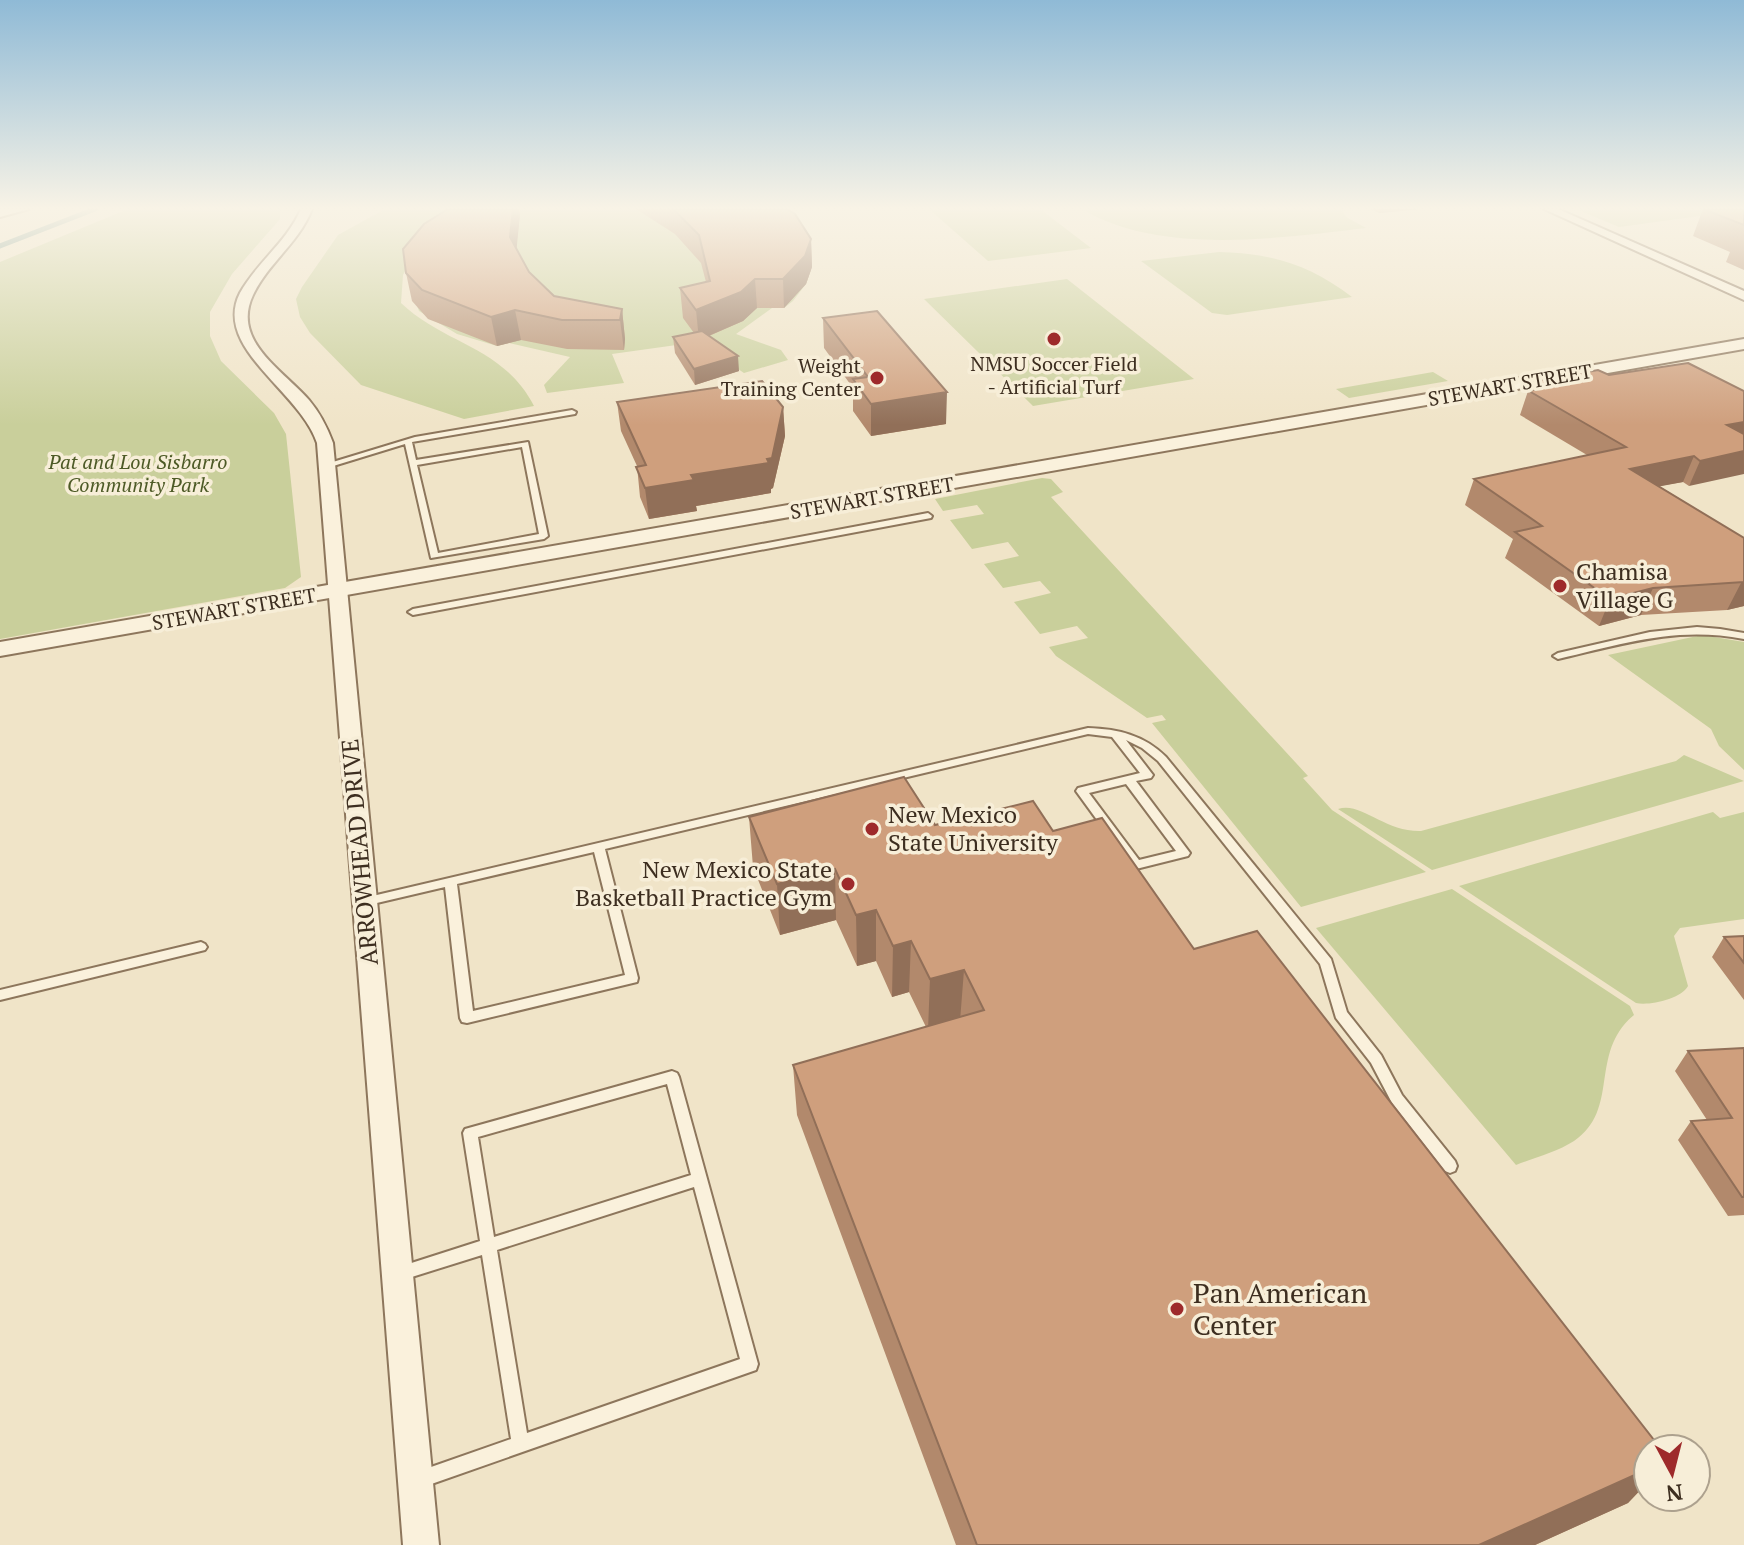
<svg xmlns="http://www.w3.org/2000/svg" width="1744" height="1545" font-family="'PT Serif',serif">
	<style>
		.green { fill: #c9cf9b }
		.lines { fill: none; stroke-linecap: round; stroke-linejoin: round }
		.stream { stroke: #6f938a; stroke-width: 5 }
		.service-casing { stroke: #8d765c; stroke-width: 4 }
		.minor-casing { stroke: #8d765c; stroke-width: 4 }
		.tertiary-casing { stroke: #8d765c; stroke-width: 4 }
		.service { fill: #faf1dc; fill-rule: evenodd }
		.minor { fill: #faf1dc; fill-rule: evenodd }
		.tertiary { fill: #faf1dc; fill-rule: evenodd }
		.wall { fill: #b2896c }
		.shaded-wall { fill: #916f58 }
		.building { fill: #cf9f7d; stroke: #916f58; stroke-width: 2 }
		.poi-dot { fill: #9e2a2b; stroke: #f7eed8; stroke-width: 3 }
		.labels { text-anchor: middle; stroke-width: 7; stroke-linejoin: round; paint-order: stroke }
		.far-poi-label { font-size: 20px; fill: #3d2e20; stroke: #f7eed8 }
		.far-street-label { font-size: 20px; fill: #3d2e20; stroke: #f7eed8 }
		.far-park-label { font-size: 20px; font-style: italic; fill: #4d5a26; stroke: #f7eed8 }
		.poi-label { font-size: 24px; fill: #3d2e20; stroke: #f7eed8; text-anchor: start }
		.street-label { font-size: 24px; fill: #3d2e20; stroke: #f7eed8 }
		.near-poi-label { font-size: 28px; fill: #3d2e20; stroke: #f7eed8; text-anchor: start }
	</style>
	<rect width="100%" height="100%" fill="#f0e4c8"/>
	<path class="green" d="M128 209H280V219L232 274 210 312V336L221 361 274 413 286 434 301 577 285 588 0 639V262Z
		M385 209H458L410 261 403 275 401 303C445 345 503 346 534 406L464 419 361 385 310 333 300 317 296 299 302 287 338 235Z
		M496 209H725L811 270 806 284 793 301 784 308H772L736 334 781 350 788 360 744 373 698 342 612 354 624 383 547 393 544 385 570 357 509 343 497 346 457 334 419 311 409 285Z
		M929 209H1040L1091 248 988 261Z
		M1082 209H1342L1346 217 1366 228C1280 238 1160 256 1082 209Z
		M1576 209H1744V210L1619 227Z
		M1219 252C1272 253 1310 265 1352 297L1227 315 1212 313 1141 261Z
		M1067 279 1194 379 1033 406 924 299Z
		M1433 372 1448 381 1349 398 1336 389Z
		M1042 478 1051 479 1063 492 1051 497 1308 776 1303 778 1332 810 1426 872 1301 907 1152 723 1166 720 1162 715 1147 718 1056 656 1049 647 1088 638 1077 626 1040 634 1014 602 1051 593 1040 581 1003 588 984 564 1019 556 1008 542 972 549 950 520 984 514 977 505 943 511 935 499Z
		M1702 635 1744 642V770L1719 746 1711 729 1608 655Z
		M1684 755 1744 781 1432 870 1338 809C1361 801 1384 832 1421 831L1676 761Z
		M1713 812 1720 818 1744 812V919L1680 928 1674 936 1688 986C1681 999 1649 1006 1636 1003L1459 886Z
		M1452 889 1630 1006 1634 1015C1588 1053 1621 1109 1574 1141 1557 1152 1534 1158 1516 1165L1316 928Z"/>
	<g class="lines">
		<path class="stream" d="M0 246 95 209"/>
		<defs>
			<path id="service" d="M572 410 576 412 575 414 412 442 416 460 528 442 548 536 544 539 431 558 405 444 330 467 323 465 415 437ZM522 447 539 534 438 553 417 465Z
				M928 513 932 516 931 518 413 615 408 612 413 609Z
				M1697 627 1720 629 1744 633V639C1676 626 1623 644 1558 659L1553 656 1558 653 1650 632Z
				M1088 728C1118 729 1144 735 1166 757L1331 959 1347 1012 1381 1055 1402 1095 1455 1161 1457 1166 1455 1171 1450 1173 1445 1171 1392 1103 1371 1063 1336 1018 1320 964 1158 761 1142 748 1126 740 1153 775 1151 778 1136 781 1190 853 1188 856 1136 869 1132 868 1076 791 1078 788 1140 773 1112 737 1088 734 605 849 638 978 637 982 467 1023 462 1022 460 1018 445 887 364 906 360 905 358 902 360 899 364 898ZM1126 784 1176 851 1139 860 1089 793ZM594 852 625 975 473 1011 457 884Z
				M201 942 205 944 207 947 205 950 0 1000V990Z
				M672 1071 677 1073 679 1077 758 1364 756 1370 420 1488 414 1485 411 1479 414 1473 511 1439 482 1255 399 1281 393 1279 391 1274 393 1269 399 1267 480 1241 463 1133 465 1129ZM667 1084 691 1175 494 1237 478 1137ZM694 1187 740 1359 527 1433 497 1250Z"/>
			<path id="minor" d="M301 209H312C299 243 268 263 253 295 231 341 283 370 309 400 320 413 327 427 333 443L439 1545H403L317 443C300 391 212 348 240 293 257 262 287 242 301 209Z
				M1544 209H1558L1744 291V300Z"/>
			<path id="tertiary" d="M0 209H29L0 217Z
				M1744 339V349L0 656V642Z"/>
		</defs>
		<use href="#service" class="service-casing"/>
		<use href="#minor" class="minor-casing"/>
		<use href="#tertiary" class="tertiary-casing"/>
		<use href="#service" class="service"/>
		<use href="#minor" class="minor"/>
		<use href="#tertiary" class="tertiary"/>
	</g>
	<path class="wall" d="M636 209H787L811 239 812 267 806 284 784 308H757L743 321 709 336 739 371 695 385 675 353 673 337 694 333 683 318 680 288 706 282 701 263 675 234Z
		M1370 209H1421L1379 213Z
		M1703 209H1744V270L1726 262 1730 252 1693 236Z
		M520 214 516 249 529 272 554 296 622 309 625 339 624 350 567 349 521 340 497 346 428 319 412 301 406 273Z
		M823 318 946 424 871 436 853 411V388L824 348Z
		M1609 375 1744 391 1689 486 1683 482 1659 486 1744 538V606L1727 610 1641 615 1599 626 1505 558 1513 539 1465 505 1474 479 1587 455 1520 415 1531 382Z
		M617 402 783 407 785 436 773 488 771 489V493L696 506 697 511 649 519 640 497 637 466 621 431Z
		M749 817 1053 831 1194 949 1648 1449V1482L1628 1503 1535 1545H956L797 1115 793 1065 926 1027 909 992 892 997 876 961 857 966 836 920 780 935 753 867Z
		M1744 936V1000L1712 957 1724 937Z
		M1744 1048V1215L1728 1216 1678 1140 1691 1121 1707 1120 1675 1071 1688 1051Z"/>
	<path class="shaded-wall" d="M513 209H519L520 214 515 265 510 237Z
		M1380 209H1421L1379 213Z
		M811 239 812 267 806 284 784 308 783 279Z
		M755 279 757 308 743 321 699 340 696 310Z
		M622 309 625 339 624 350 620 320Z
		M515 310 521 340 497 346 491 317Z
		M738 356 739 371 695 385 694 369Z
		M947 392 946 424 871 436V404Z
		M783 407 785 436 773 488 771 489V493L696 506 697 511 649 519 645 488 691 475 767 459Z
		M1744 422V444L1727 425Z
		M1744 451V474L1689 486 1700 461Z
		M1694 456 1683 482 1619 494 1630 469Z
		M1744 582V606L1727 610 1741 583Z
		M1653 588 1641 615 1599 626 1610 599Z
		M835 869 836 920 780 935 777 884Z
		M876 910V961L857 966 856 915Z
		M911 941 909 992 892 997 893 946Z
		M964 970 960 1021 928 1030 930 979Z
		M1648 1469V1482L1628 1503 1535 1545H1479Z"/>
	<path class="building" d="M448 209H513L510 237 529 272 554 296 622 309 620 320H562L515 310 491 317 422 290 406 273 403 249 424 224Z
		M673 209H787L795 214 811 239 805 256 783 279H755L741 292 696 310 680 288 710 281 699 235Z
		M1703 209H1744V225Z
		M877 311 947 392 871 404 853 379 868 377 823 318Z
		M702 331 738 356 694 369 673 337Z
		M1688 363 1744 391V422L1727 425 1744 434V451L1700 461 1694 456 1630 469 1744 538V582L1653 588 1610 599 1515 532 1542 526 1474 479 1626 447 1529 391 1542 388 1531 382 1598 370 1609 375Z
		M762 381 783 407 772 458 767 459 769 463 691 475 694 480 645 488 636 467 646 465 617 402Z
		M904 777 935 825 1033 801 1053 831 1102 818 1194 949 1257 931 1661 1449H1648V1469L1479 1545H977L793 1065 984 1010 964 970 930 979 911 941 893 946 876 910 856 915 835 869 777 884 749 817Z
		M1744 936V963L1724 937Z
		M1744 1048V1197H1742L1691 1121 1732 1118 1688 1051Z"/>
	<linearGradient id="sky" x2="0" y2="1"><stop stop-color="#8fbad6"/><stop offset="0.49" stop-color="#f8f3e6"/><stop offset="1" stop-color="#f8f3e6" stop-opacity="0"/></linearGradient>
	<rect width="1744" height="425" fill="url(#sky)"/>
	<g class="poi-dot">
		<circle cx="1054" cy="339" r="8"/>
		<circle cx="877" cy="378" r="8"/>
		<circle cx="1560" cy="586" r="8"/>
		<circle cx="872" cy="829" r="8"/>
		<circle cx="848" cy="884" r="8"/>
		<circle cx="1177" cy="1309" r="8"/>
	</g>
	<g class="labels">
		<g class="far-poi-label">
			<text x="1054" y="371">NMSU Soccer Field<tspan x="1054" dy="23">- Artificial Turf</tspan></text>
			<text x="861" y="373" text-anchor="end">Weight<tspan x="861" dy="23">Training Center</tspan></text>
		</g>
		<g class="far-street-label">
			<text transform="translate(1510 385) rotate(-10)" y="7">STEWART STREET</text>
			<text transform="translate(872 498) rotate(-10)" y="7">STEWART STREET</text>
			<text transform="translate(234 609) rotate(-10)" y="7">STEWART STREET</text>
		</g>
		<g class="far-park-label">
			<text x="138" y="469">Pat and Lou Sisbarro<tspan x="138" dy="23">Community Park</tspan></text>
		</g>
		<g class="poi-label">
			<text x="1576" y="580">Chamisa<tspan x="1576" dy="28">Village G</tspan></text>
			<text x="888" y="823">New Mexico<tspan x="888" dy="28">State University</tspan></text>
			<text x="832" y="878" text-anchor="end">New Mexico State<tspan x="832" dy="28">Basketball Practice Gym</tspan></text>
		</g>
		<g class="street-label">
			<text transform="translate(360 852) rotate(-95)" y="8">ARROWHEAD DRIVE</text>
		</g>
		<g class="near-poi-label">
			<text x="1193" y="1303">Pan American<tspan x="1193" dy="32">Center</tspan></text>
		</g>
	</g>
	<g transform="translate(1672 1473) rotate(173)"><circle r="38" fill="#f7eed8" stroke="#ada18e" stroke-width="2"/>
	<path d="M0-6L14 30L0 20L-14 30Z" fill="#9e2a2b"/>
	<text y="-12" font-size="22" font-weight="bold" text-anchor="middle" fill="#3d2e20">N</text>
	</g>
</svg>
